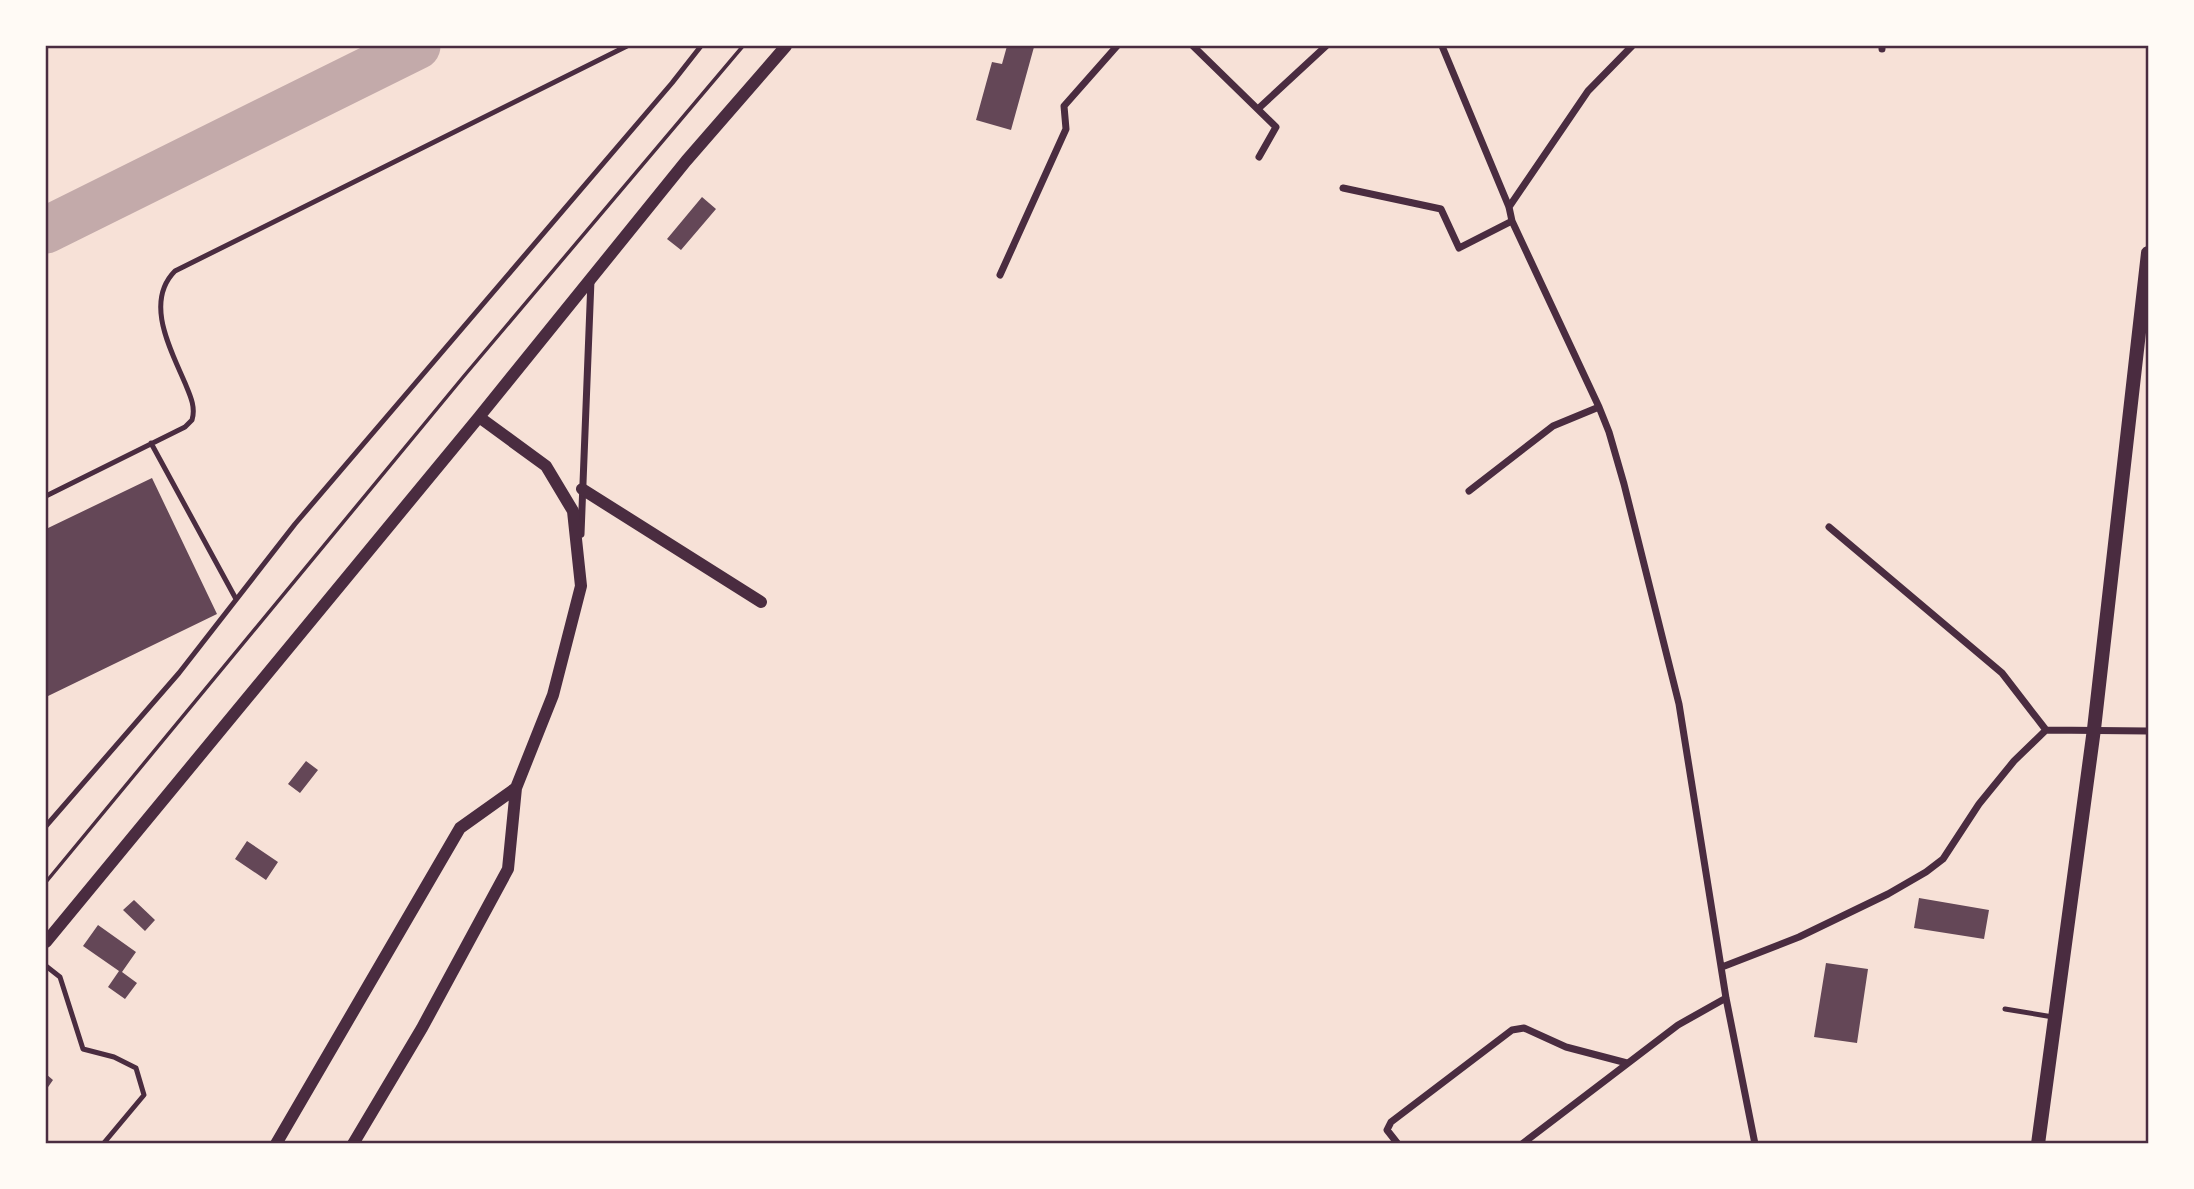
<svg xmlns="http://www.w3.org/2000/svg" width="2194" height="1189" font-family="Montserrat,sans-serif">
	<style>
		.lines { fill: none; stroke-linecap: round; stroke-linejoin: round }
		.taxiway { stroke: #c3aaaa; stroke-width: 47 }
		.building { fill: #644757 }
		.path { stroke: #4a2c40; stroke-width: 3.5 }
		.service { stroke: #4a2c40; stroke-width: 5 }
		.minor { stroke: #4a2c40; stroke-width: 7 }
		.tertiary { stroke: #4a2c40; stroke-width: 12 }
		.secondary { stroke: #4a2c40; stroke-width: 14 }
		.neatline { fill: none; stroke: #4a2c40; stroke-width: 2.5 }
	</style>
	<rect width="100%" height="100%" fill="#f7e1d7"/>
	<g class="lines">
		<path class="taxiway" d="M46 230 417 46"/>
	</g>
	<path class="building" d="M1007 46 1034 47 1011 130 976 120 992 62 1002 64Z
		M702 197 716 209 681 250 667 239Z
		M152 478 217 614 46 697V529Z
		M306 761 318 770 300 793 288 784Z
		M247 841 278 862 266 880 235 859Z
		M1919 898 1989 910 1984 939 1914 928Z
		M134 900 155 920 145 931 123 910Z
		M98 925 136 952 122 972 137 983 125 999 108 987 119 971 83 946Z
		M1826 963 1868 969 1857 1043 1814 1037Z
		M46 1074 53 1080 46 1090Z"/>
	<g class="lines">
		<path class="path" d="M46 882 464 376 743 46"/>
		<path class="service" d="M151 443 236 599
			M46 496 185 427 192 420C196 407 190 395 185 383 171 350 144 302 175 271L627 46
			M46 826 179 673 295 524 672 83 701 46
			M46 966 60 977 83 1049 114 1057 136 1068 144 1095 103 1144
			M2005 1009 2053 1017"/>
		<path class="minor" d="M1193 46 1276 127 1259 157
			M1442 46 1509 207 1512 221 1599 407 1609 432 1624 484 1679 704 1726 998 1755 1144
			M1882 49V46
			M1259 108 1326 46
			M1343 188 1441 209 1459 248 1512 221
			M1509 207 1588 91 1632 46
			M1000 275 1066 129 1064 106 1117 46
			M1469 491 1553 426 1599 407
			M1829 527 2002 673 2046 730 2148 731
			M581 534 591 280
			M1722 967 1799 937 1888 894 1926 872 1943 859 1979 804 2014 761 2046 730
			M1398 1144 1387 1130 1391 1122 1512 1030 1524 1028 1566 1047 1627 1063
			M1522 1144 1678 1025 1726 998"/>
		<path class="tertiary" d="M582 489 761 602
			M46 942 479 417 686 161 786 46
			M276 1144 460 828 516 788
			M353 1144 422 1028 508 869 516 788 553 695 581 586 573 511 546 466 479 417"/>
		<path class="secondary" d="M2038 1144 2094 729 2148 253"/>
	</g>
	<rect width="2194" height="1189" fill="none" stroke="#fffaf5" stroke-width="94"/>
	<rect x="47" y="47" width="2100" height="1095" class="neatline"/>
</svg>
